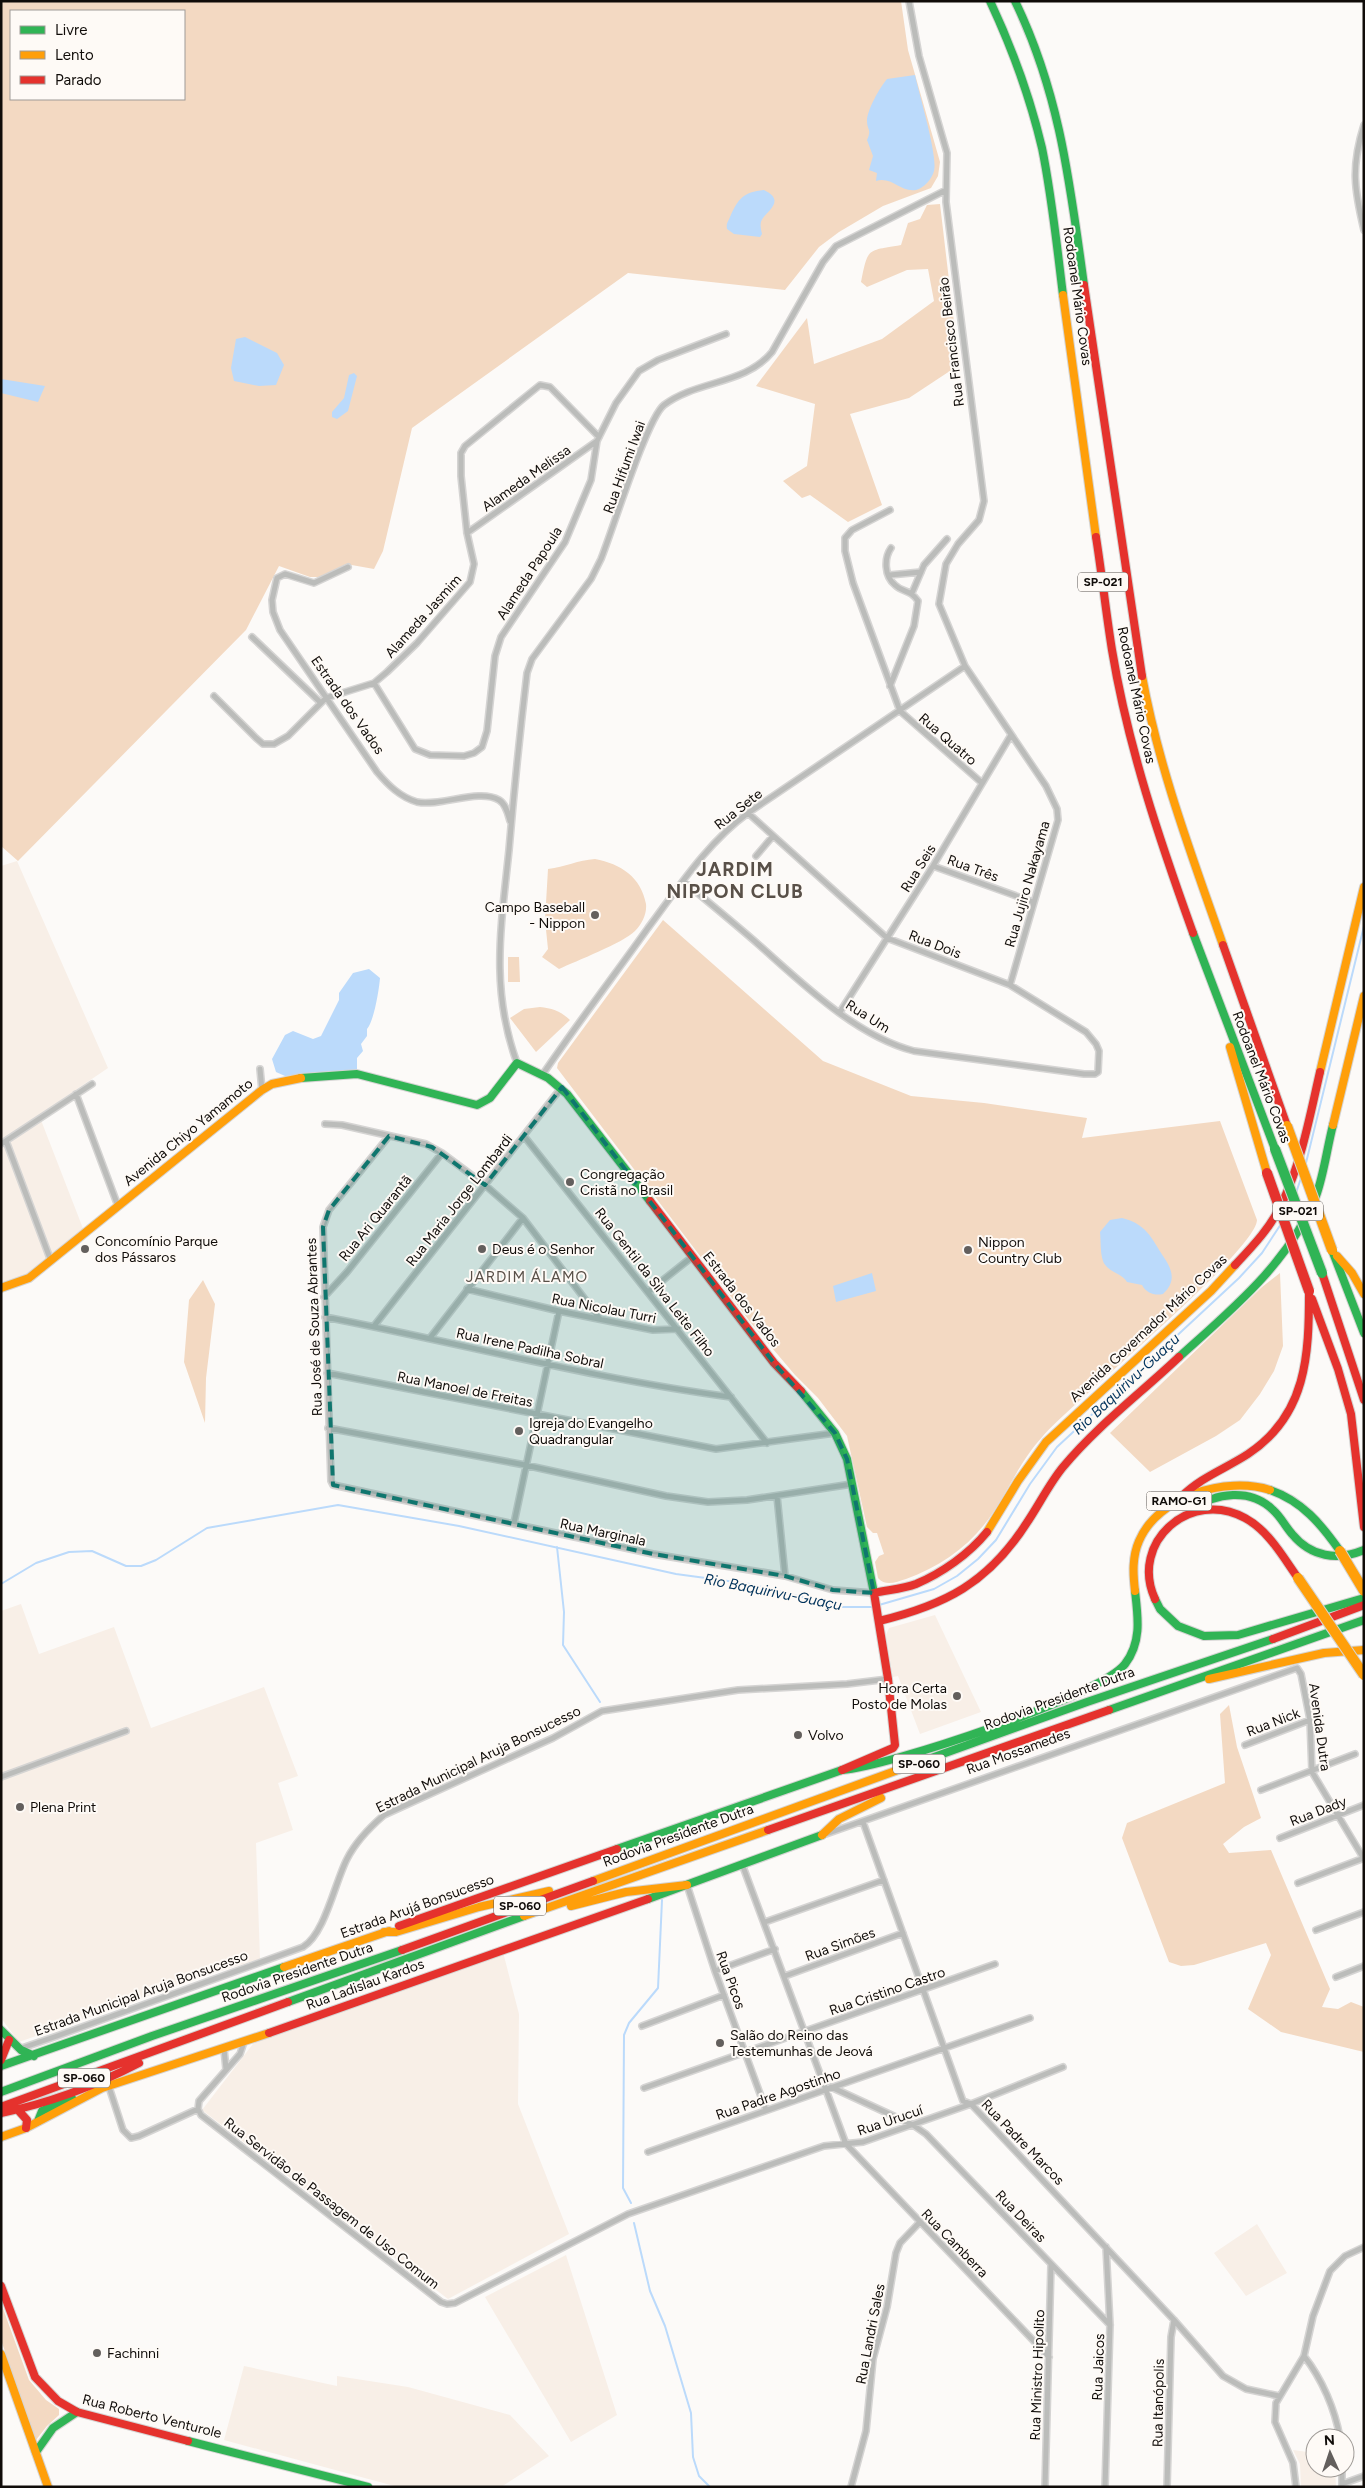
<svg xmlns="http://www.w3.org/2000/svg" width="1365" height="2488" font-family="Figtree,sans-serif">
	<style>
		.built { fill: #f8efe7 }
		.green { fill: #f3d9c2; fill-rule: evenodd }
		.water { fill: #bbdafb }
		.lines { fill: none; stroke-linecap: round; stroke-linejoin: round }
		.stream { stroke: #bbdafb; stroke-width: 2 }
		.street-casing { stroke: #d5d4d3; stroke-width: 8 }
		.fast-casing { stroke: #d5d4d3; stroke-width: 10 }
		.slow-casing { stroke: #d5d4d3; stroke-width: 10 }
		.jam-casing { stroke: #d5d4d3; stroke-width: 10 }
		.street { stroke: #bbbcba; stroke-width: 5 }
		.fast { stroke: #30b455; stroke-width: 8 }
		.slow { stroke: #ff9f0a; stroke-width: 8 }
		.jam { stroke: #e5322d; stroke-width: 8 }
		.fast-bridge-casing { stroke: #d5d4d3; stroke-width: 12; stroke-linecap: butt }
		.slow-bridge-casing { stroke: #d5d4d3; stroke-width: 12; stroke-linecap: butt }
		.jam-bridge-casing { stroke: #d5d4d3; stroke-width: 12; stroke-linecap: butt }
		.fast-bridge { stroke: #30b455; stroke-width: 10 }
		.slow-bridge { stroke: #ff9f0a; stroke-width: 10 }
		.jam-bridge { stroke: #e5322d; stroke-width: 10 }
		.marked { fill: #0f766e; fill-opacity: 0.2; stroke: #0f766e; stroke-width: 4; stroke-dasharray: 10 6; stroke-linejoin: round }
		.poi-dot { fill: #635f5d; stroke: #fefaf6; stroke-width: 2 }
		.labels { text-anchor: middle; stroke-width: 4; stroke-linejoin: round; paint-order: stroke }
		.shield { fill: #fefaf6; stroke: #575350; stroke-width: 1 }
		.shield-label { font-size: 12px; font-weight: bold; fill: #100c09 }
		.street-label { font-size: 14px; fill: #100c09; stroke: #fefaf6 }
		.poi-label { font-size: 14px; fill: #100c09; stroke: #fefaf6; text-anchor: start }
		.neighbourhood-label { font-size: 15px; letter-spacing: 1px; fill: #595048; stroke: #fefaf6 }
		.water-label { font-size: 15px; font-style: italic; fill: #00325b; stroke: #fefaf6 }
		.district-label { font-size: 19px; font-weight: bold; letter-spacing: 1px; fill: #595048; stroke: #fefaf6 }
	</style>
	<rect width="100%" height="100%" fill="#fcfaf8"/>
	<path class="built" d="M17 861 108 1068 39 1115 84 1231 28 1276 1 1285V866Z
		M21 1604 39 1654 114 1627 151 1728 264 1687 298 1776 278 1783 293 1830 256 1843 260 1959 201 1977 19 2042 1 2018V1611Z
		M935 1615 981 1712 920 1734 898 1676 893 1677 886 1635 889 1628Z
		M503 1952 519 2014 518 2104 569 2234 448 2299 202 2110 256 2040Z
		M1257 2224 1287 2273 1246 2296 1214 2253Z
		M566 2255 617 2415 571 2442 485 2297Z
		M244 2366 337 2386V2376L408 2387 510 2415 549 2456 501 2487H398L224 2440Z
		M1293 2450 1315 2453V2468H1335L1336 2487H1301L1300 2464Z"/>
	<path class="green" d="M1 1H901L908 50 940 162 938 176 931 188 883 206 839 232 819 247 785 290 628 273 412 428 383 551 374 569 346 564 321 577H310L279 566 246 630 18 861 1 846ZM11 11H184V99H11Z
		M940 204 959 365 909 398 850 414 882 505 848 522 810 495 802 498 783 481 807 466 815 404 756 386 807 318 814 364 882 339 934 301 928 269 907 270 867 287 861 282C868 247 867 251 901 245L908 223 920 219 927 205Z
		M595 859C621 864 641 877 646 904 647 914 642 924 635 931 623 943 576 961 559 969L542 957 548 949 545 920 548 869C565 867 578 860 595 859Z
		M663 920 823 1061 911 1096 984 1103 1087 1118 1082 1138 1220 1121 1257 1220C1256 1251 1075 1400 1043 1436 1021 1460 1011 1485 994 1511 973 1544 942 1566 906 1579 896 1582 886 1587 878 1578L875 1562 879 1556 884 1554 877 1533H873L867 1527 847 1436 818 1398 795 1375 751 1323 557 1068 558 1063Z
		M508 957H519L520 982H508Z
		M540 1007C552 1008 562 1012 570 1020L536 1052 510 1018 524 1009Z
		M1280 1273 1283 1346 1274 1371 1260 1394 1240 1420 1216 1436 1150 1472 1110 1433 1262 1287Z
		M203 1280 215 1304 206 1378 205 1423 184 1362 189 1300Z
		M1229 1705 1237 1747 1261 1818 1244 1827 1223 1844 1229 1853 1271 1850 1330 1989 1322 2007 1338 2009 1351 2002 1364 2007V2052L1281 2032 1248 2009 1271 1955 1266 1943 1194 1965 1181 1966 1169 1962 1122 1838 1127 1823 1225 1783 1220 1714Z
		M1 2303 29 2380 46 2400 59 2409V2415L47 2426 36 2440 1 2340Z"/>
	<path class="water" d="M915 75C919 94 938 156 934 171 932 179 924 188 916 190 901 193 892 176 876 181L877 173 869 170 873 156 867 140C872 129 867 130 867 121 867 110 880 87 887 79Z
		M764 190C785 200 769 210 763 218 759 223 761 229 762 234L760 237 734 234 727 229C726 223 728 222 730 217 738 199 743 192 764 190Z
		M245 337 277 353 284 365 276 385 259 386 234 381 231 368 236 339Z
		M354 373 357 376 348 411 337 419 332 417V412L344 398 349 375Z
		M1 379 45 386 38 402 1 393Z
		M369 969 380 978C379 990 374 1021 367 1029V1036L361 1044 363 1051 357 1058V1072L285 1076 276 1072 272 1059 285 1035 293 1031 313 1039 321 1036 339 1000V993L353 973Z
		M1122 1218C1146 1224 1151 1237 1163 1256 1172 1269 1177 1281 1163 1294 1155 1296 1146 1293 1142 1285L1127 1282C1122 1273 1107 1272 1103 1261 1100 1252 1101 1241 1100 1232L1110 1220Z
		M872 1273 876 1291 836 1302 833 1286Z"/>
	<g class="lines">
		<path class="stream" d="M1305 1167 1364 926
			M1296 1193 1301 1178
			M1286 1213 1291 1204
			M557 1547 564 1612 563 1645 600 1702
			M1 1584 36 1563 69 1552 92 1551 126 1566H141L156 1560 207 1528 338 1505 459 1526 676 1574 750 1584 842 1607H872
			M879 1605 934 1589 957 1576 978 1559 996 1540 1030 1484 1057 1447 1239 1278 1262 1253 1281 1224
			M631 2203 623 2188 624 2035 629 2023 658 1988 662 1900
			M634 2223 650 2291 665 2326 691 2413 693 2457 699 2476 710 2487"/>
		<defs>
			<path id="street" d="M909 1 919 56 947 153 946 202 984 501 979 520 958 544 946 564 939 604 965 666 1046 786 1057 809 1058 820 1010 985
				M1364 125C1351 166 1354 189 1364 230
				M890 510 852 530 845 538V551L853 583 900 711 982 783
				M467 533 597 441
				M348 567 314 583 285 574 277 578 272 600 273 612 280 630 377 772C388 785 400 797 417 802 441 807 479 788 499 800 506 804 508 814 510 821
				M890 575 921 572
				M912 593 924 565 947 539
				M252 637 321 703
				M374 683 415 749 430 755 464 756 474 753 482 747 487 731 495 656 501 637 565 542 591 480 597 441 616 403 639 371 658 360 726 334
				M890 686 914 626 918 601C910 589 903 593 895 585 884 576 884 558 891 548
				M214 696 256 738 263 744H274L288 736 326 698 374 683 387 672 417 643 470 582 474 564 467 533 461 476V453L465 446 540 385 550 387 599 437
				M756 856 773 836
				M933 866 1033 902
				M683 881C708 902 734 923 759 945 803 984 856 1036 914 1051L1084 1074H1095L1098 1072 1099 1051 1096 1044 1086 1032 1010 985 887 938 748 813
				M840 1012 933 866 1011 735
				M517 1063C490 989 501 927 509 850 514 791 520 732 527 673L532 659 591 579 601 559C612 532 647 418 664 405 697 380 745 385 772 352L823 262 836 246 946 190
				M260 1069 262 1090
				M543 1074C577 1024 613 977 648 928 678 888 707 843 748 813L965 666
				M76 1094 118 1206
				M325 1124 342 1125 426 1144 442 1153 485 1185 523 1218 600 1319
				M389 1136 329 1210 323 1227 331 1481 333 1485 653 1554 785 1576 833 1590 874 1593
				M524 1136 767 1443
				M6 1141 51 1261
				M1 1144 92 1084
				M467 1289 559 1311 653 1330 678 1329
				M648 1292 692 1257
				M324 1297 347 1272 442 1153
				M325 1317C460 1343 594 1379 731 1397
				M374 1326 561 1088
				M430 1338 523 1218
				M327 1373 716 1449 835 1433
				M328 1428 525 1465 666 1496 708 1502 747 1500 852 1484
				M777 1496 785 1576
				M514 1523 559 1311
				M1245 1745 1310 1720
				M1 1777 126 1731
				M1261 1790 1355 1754
				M863 1822 963 2101 971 2104 1174 2320 1223 2376 1246 2389 1279 2396
				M826 1834 1297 1668 1301 1674 1310 1720 1312 1772 1364 1859
				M1280 1838 1364 1805
				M742 1864 846 2144 1049 2357
				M1298 1883 1364 1858
				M687 1885 715 1971 766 2110
				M765 1922 884 1880
				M1316 1930 1364 1912
				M715 1971 775 1949
				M785 1976 903 1933
				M1336 1977 1364 1966
				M642 2026 724 1995
				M244 2042 240 2054 199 2101 198 2109 201 2115 441 2302 447 2304 455 2303 628 2214 824 2146 863 2142 971 2104 1063 2067
				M17 2047 22 2048 57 2036 303 1947C325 1934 335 1882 347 1859 356 1841 369 1828 384 1815L553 1738 602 1711 738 1690 847 1684 888 1679
				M224 2049 226 2069
				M109 2087 123 2130 131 2138 139 2136 198 2109
				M831 2087 913 2125 926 2134 1110 2325
				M644 2088 995 1964
				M648 2152 1030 2018
				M1304 2356C1322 2379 1335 2409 1340 2438
				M1342 2484 1364 2476
				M1342 2486V2468
				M851 2487 866 2431 873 2359 887 2307 896 2253 900 2243 920 2222
				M1045 2487 1051 2265
				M1105 2487 1110 2325 1106 2247
				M1167 2487 1171 2337 1174 2320
				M1296 2487 1293 2463 1275 2422 1276 2403 1304 2356 1313 2316 1330 2271 1345 2256 1364 2247"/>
			<path id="fast" d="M990 1C1012 48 1030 97 1042 148 1052 197 1057 247 1063 295
				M1015 1C1060 94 1070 184 1084 285
				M1193 933 1275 1149
				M301 1078 357 1074 477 1105 490 1098 517 1063 548 1078 567 1094 650 1201
				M1332 1250 1364 1333
				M1179 1357C1231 1310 1289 1263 1316 1196 1324 1174 1327 1148 1333 1125
				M801 1391 835 1433 847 1459 874 1593
				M1270 1490C1302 1501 1321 1524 1340 1551
				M1193 1510C1215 1492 1251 1488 1273 1510 1281 1517 1285 1526 1292 1534 1311 1557 1337 1561 1364 1550
				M1155 1599 1160 1609 1178 1626 1204 1636 1238 1635 1364 1598
				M1109 1710 1364 1620
				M842 1770C887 1767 1101 1696 1125 1664 1142 1642 1138 1617 1135 1591
				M898 1770 1087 1702 1273 1639
				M617 1849 842 1770
				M648 1899 822 1835
				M288 2002 524 1916
				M1 2030 21 2050 34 2056
				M1 2066 284 1967
				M1 2092 152 2036 402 1950
				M38 2121 42 2111 72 2098
				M188 2441 368 2487
				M36 2452 53 2428 77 2412"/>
			<path id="slow" d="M1063 295 1096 537
				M1142 676C1159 769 1192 856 1223 945
				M1230 1047 1267 1173
				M1320 1072 1364 887
				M1333 1125 1364 996
				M1337 1256 1352 1273 1364 1294
				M1 1288 29 1278 262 1090 272 1084 301 1078
				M987 1532 1018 1481 1046 1442 1211 1291 1235 1265
				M1135 1591C1133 1574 1132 1557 1139 1541 1158 1496 1226 1476 1270 1490
				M1209 1679 1324 1653 1364 1650
				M822 1835 839 1819 881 1798
				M593 1881 898 1770
				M571 1906 626 1892 687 1885
				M524 1916 768 1830
				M384 1932H396L479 1907 549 1891
				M284 1967 389 1931
				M1 2137 26 2128 102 2088 269 2033
				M1 2354 48 2487"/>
			<path id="jam" d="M1084 285 1142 676
				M1096 537C1102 575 1106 613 1112 650 1128 747 1160 841 1193 933
				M1223 945 1287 1126
				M650 1201 774 1363 801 1391
				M1235 1265C1253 1246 1272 1226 1283 1201 1302 1160 1310 1115 1320 1072
				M1322 1273 1364 1400
				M1312 1299 1338 1369 1351 1414 1364 1527
				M1181 1497C1201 1477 1225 1469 1248 1454 1307 1415 1309 1355 1309 1291
				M1155 1599C1129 1542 1191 1488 1245 1518 1269 1531 1283 1557 1298 1578
				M879 1621C945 1605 988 1583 1026 1524 1039 1505 1049 1484 1063 1467 1097 1426 1141 1393 1179 1357
				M1273 1639 1364 1605
				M842 1770 893 1748 895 1745 888 1679 874 1593C887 1590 903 1589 916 1584 942 1573 969 1554 987 1532
				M768 1830 1109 1710
				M399 1926 617 1849
				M402 1950 593 1881
				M269 2033 648 1899
				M1 2060 9 2040
				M1 2107 288 2002
				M18 2110 27 2120 26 2128
				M1 2113C50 2103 95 2086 139 2063
				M1 2286 35 2377 58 2401 77 2412 188 2441"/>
		</defs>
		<use href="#street" class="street-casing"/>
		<use href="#fast" class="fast-casing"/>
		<use href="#slow" class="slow-casing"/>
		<use href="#jam" class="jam-casing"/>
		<use href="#street" class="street"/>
		<use href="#fast" class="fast"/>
		<use href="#slow" class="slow"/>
		<use href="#jam" class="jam"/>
		<defs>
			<path id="fast-bridge" d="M1275 1149 1322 1273"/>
			<path id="slow-bridge" d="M1287 1126 1332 1250
				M1340 1551 1364 1591
				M1298 1578 1364 1675"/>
			<path id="jam-bridge" d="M1267 1173 1309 1291"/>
		</defs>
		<use href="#fast-bridge" class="fast-bridge-casing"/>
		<use href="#slow-bridge" class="slow-bridge-casing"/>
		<use href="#jam-bridge" class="jam-bridge-casing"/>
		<use href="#fast-bridge" class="fast-bridge"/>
		<use href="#slow-bridge" class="slow-bridge"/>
		<use href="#jam-bridge" class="jam-bridge"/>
	</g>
	<path class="marked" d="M562 1087 774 1363 835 1433 847 1459 874 1593 833 1590 785 1576 653 1554 333 1485 323 1227 329 1210 389 1136 432 1147 485 1185Z"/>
	<g class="poi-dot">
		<circle cx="595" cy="915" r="5"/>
		<circle cx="570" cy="1182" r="5"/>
		<circle cx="85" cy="1249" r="5"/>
		<circle cx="482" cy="1249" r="5"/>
		<circle cx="968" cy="1250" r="5"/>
		<circle cx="519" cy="1431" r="5"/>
		<circle cx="957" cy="1696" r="5"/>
		<circle cx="798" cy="1735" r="5"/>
		<circle cx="20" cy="1807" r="5"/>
		<circle cx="720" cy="2043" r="5"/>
		<circle cx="97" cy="2353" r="5"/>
	</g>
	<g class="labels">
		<g class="shield">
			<rect x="1078" y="572.5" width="50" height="19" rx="4"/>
			<rect x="1273" y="1201.5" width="50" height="19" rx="4"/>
			<rect x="1146.5" y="1491.5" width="65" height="19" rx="4"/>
			<rect x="893" y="1754.5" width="52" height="19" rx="4"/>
			<rect x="494" y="1896.5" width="52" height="19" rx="4"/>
			<rect x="58" y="2068.5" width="52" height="19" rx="4"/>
		</g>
		<g class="shield-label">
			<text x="1103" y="586">SP-021</text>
			<text x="1298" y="1215">SP-021</text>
			<text x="1179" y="1505">RAMO-G1</text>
			<text x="919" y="1768">SP-060</text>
			<text x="520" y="1910">SP-060</text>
			<text x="84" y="2082">SP-060</text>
		</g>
		<g class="street-label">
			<text transform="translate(1078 296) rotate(82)" y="5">Rodoanel Mário Covas</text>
			<text transform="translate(951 342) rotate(-97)" y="5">Rua Francisco Beirão</text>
			<text transform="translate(624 467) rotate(-70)" y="5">Rua Hifumi Iwai</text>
			<text transform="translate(526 478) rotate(-35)" y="5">Alameda Melissa</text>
			<text transform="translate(529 573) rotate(-57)" y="5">Alameda Papoula</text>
			<text transform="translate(423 616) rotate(-48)" y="5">Alameda Jasmim</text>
			<text transform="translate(1137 695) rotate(78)" y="5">Rodoanel Mário Covas</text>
			<text transform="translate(348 705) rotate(55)" y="5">Estrada dos Vados</text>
			<text transform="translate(948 739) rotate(41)" y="5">Rua Quatro</text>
			<text transform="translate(738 809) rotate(-38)" y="5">Rua Sete</text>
			<text transform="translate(918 868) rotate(-58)" y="5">Rua Seis</text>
			<text transform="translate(973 868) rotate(20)" y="5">Rua Três</text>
			<text transform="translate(1027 884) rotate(-74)" y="5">Rua Jujiro Nakayama</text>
			<text transform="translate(935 944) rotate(21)" y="5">Rua Dois</text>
			<text transform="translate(868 1016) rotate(32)" y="5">Rua Um</text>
			<text transform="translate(1262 1077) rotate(69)" y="5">Rodoanel Mário Covas</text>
			<text transform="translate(188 1132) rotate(-39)" y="5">Avenida Chiyo Yamamoto</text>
			<text transform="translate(459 1200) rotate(-52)" y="5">Rua Maria Jorge Lombardi</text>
			<text transform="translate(375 1218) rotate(-51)" y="5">Rua Ari Quarantã</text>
			<text transform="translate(655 1282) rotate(52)" y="5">Rua Gentil da Silva Leite Filho</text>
			<text transform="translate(742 1299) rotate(52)" y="5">Estrada dos Vados</text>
			<text transform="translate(604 1308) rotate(11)" y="5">Rua Nicolau Turri</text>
			<text transform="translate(314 1327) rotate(-92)" y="5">Rua José de Souza Abrantes</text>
			<text transform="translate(1148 1328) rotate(-43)" y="5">Avenida Governador Mário Covas</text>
			<text transform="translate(530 1348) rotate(12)" y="5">Rua Irene Padilha Sobral</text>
			<text transform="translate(465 1389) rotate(11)" y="5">Rua Manoel de Freitas</text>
			<text transform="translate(603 1532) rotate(12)" y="5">Rua Marginala</text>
			<text transform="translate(1059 1698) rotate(-20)" y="5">Rodovia Presidente Dutra</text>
			<text transform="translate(1273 1722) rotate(-21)" y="5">Rua Nick</text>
			<text transform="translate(1320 1727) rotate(82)" y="5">Avenida Dutra</text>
			<text transform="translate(1018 1751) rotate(-20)" y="5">Rua Mossamedes</text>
			<text transform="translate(478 1759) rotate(-26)" y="5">Estrada Municipal Aruja Bonsucesso</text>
			<text transform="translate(1318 1811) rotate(-21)" y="5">Rua Dady</text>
			<text transform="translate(678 1835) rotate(-20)" y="5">Rodovia Presidente Dutra</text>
			<text transform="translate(417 1906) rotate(-20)" y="5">Estrada Arujá Bonsucesso</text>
			<text transform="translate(840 1944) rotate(-20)" y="5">Rua Simões</text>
			<text transform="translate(297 1972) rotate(-19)" y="5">Rodovia Presidente Dutra</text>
			<text transform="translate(731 1980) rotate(70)" y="5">Rua Picos</text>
			<text transform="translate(365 1984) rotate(-20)" y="5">Rua Ladislau Kardos</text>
			<text transform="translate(887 1991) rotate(-19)" y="5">Rua Cristino Castro</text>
			<text transform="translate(141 1993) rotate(-20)" y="5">Estrada Municipal Aruja Bonsucesso</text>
			<text transform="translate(778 2094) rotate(-19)" y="5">Rua Padre Agostinho</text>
			<text transform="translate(890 2120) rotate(-19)" y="5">Rua Urucuí</text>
			<text transform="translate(1023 2142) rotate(46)" y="5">Rua Padre Marcos</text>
			<text transform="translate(332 2203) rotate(38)" y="5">Rua Servidão de Passagem de Uso Comum</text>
			<text transform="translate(1021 2216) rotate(46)" y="5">Rua Deiras</text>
			<text transform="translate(955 2243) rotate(46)" y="5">Rua Camberra</text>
			<text transform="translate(870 2334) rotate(-79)" y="5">Rua Landri Sales</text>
			<text transform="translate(1098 2367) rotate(-88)" y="5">Rua Jaicos</text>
			<text transform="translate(1037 2375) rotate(-88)" y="5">Rua Ministro Hipolito</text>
			<text transform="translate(1158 2403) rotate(-89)" y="5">Rua Itanópolis</text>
			<text transform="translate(152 2416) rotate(14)" y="5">Rua Roberto Venturole</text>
		</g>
		<g class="poi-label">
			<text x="585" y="912" text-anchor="end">Campo Baseball<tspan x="585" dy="16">- Nippon</tspan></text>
			<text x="580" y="1179">Congregação<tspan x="580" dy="16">Cristã no Brasil</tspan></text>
			<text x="95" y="1246">Concomínio Parque<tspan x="95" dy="16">dos Pássaros</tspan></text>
			<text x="978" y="1247">Nippon<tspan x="978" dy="16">Country Club</tspan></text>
			<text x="492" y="1254">Deus é o Senhor</text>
			<text x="529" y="1428">Igreja do Evangelho<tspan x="529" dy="16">Quadrangular</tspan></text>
			<text x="947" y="1693" text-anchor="end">Hora Certa<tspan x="947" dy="16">Posto de Molas</tspan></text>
			<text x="808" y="1740">Volvo</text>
			<text x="30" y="1812">Plena Print</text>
			<text x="730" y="2040">Salão do Reino das<tspan x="730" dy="16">Testemunhas de Jeová</tspan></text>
			<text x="107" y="2358">Fachinni</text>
		</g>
		<g class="neighbourhood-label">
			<text x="527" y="1282">JARDIM ÁLAMO</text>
		</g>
		<g class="water-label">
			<text transform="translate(1126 1384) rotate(-43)" y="5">Rio Baquirivu-Guaçu</text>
			<text transform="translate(773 1592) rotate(11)" y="5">Rio Baquirivu-Guaçu</text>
		</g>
		<g class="district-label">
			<text x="735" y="876">JARDIM<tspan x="735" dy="22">NIPPON CLUB</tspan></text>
		</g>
	</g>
	<rect width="1365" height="2488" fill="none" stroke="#100c09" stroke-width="5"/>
	<rect x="10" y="10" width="175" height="90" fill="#fefaf6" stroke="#9f9b97"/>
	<rect x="20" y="26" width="25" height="8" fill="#30b455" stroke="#9f9b97"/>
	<text x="55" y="35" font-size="15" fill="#100c09">Livre</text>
	<rect x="20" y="51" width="25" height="8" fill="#ff9f0a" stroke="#9f9b97"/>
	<text x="55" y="60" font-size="15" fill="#100c09">Lento</text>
	<rect x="20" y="76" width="25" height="8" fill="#e5322d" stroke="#9f9b97"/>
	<text x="55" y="85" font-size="15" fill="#100c09">Parado</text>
	<g transform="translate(1330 2453) rotate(357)"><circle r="24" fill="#fefaf6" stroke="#9f9b97"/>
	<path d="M0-4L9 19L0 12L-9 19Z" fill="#635f5d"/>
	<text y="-8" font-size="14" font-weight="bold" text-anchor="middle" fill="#100c09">N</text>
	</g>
</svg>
